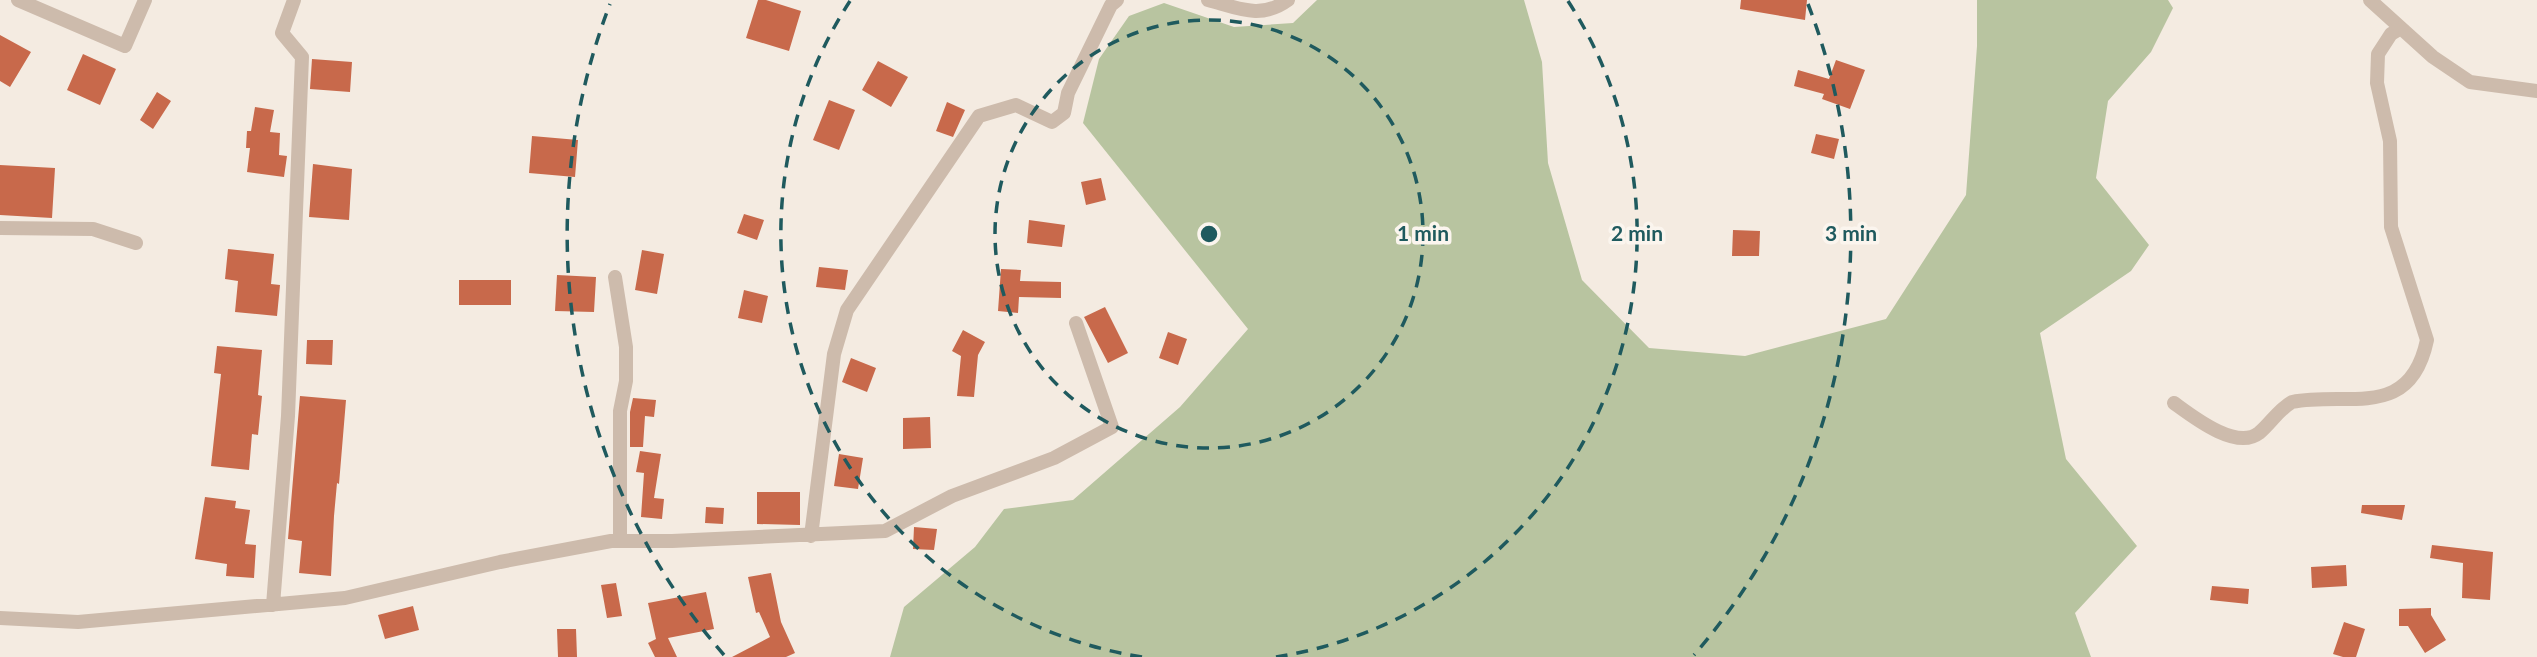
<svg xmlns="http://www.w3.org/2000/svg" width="2537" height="657" font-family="Lato,sans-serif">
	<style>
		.green { fill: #b8c4a0 }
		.building { fill: #c8694b }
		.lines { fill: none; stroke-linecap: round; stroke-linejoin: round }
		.minor { stroke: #cdbbac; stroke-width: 14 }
		.ring { fill: none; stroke: #1f5a5e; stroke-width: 3.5; stroke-dasharray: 12 9 }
		.centre { fill: #1f5a5e; stroke: #fbf5ee; stroke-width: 3.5 }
		.ring-label { font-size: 21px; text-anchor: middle; font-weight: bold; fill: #1f5a5e; stroke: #fbf5ee; stroke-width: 7; stroke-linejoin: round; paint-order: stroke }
	</style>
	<rect width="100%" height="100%" fill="#f4ebe1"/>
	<path class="green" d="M1317 0H1524L1542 62 1548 163 1582 280 1649 348 1745 356 1886 319 1966 195 1977 46V0H2168L2173 8 2151 52 2108 101 2096 178 2149 245 2131 271 2040 333 2066 459 2137 546 2075 613 2091 657H890L904 607 975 547 1004 509 1073 500 1180 407 1248 329 1083 123 1099 59 1129 16 1164 3 1234 27 1293 23Z"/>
	<path class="building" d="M758 0H766L801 11 789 51 746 38Z
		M1741 0H1807L1805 20 1740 9Z
		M0 35 31 52 10 87 0 81Z
		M83 54 116 69 100 105 67 90Z
		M312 59 352 62 350 92 310 89Z
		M1836 60 1865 70 1850 109 1822 99 1824 94 1794 86 1798 70 1829 79Z
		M878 61 908 77 891 107 862 90Z
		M157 92 171 101 153 129 140 120Z
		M829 100 855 110 839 150 813 140Z
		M947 102 965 110 953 137 936 131Z
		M255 107 274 110 270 132 280 133 279 155 287 156 284 177 247 172 250 148H246L247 131H251Z
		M1816 134 1839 139 1834 159 1811 153Z
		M532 136 578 140 575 177 529 173Z
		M313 164 352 169 349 220 309 217Z
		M0 165 55 168 52 218 0 215Z
		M1101 178 1106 200 1086 205 1081 182Z
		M744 214 764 220 757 240 737 233Z
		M1029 220 1065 225 1062 247 1027 243Z
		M1733 230 1760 231 1759 256H1732Z
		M228 249 274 254 271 284 280 285 277 316 235 312 238 281 225 279Z
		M642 250 664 254 657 294 635 290Z
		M819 267 848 270 845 290 816 287Z
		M1001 269 1021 270 1020 281 1061 282V298L1019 297 1018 313 998 311Z
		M557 275 596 277 594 312 555 311Z
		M459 280H511V305H459Z
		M744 290 768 296 762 323 738 318Z
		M1105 307 1128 353 1108 363 1084 317Z
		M963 330 985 342 978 355 974 397 957 396 961 356 952 351Z
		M1168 332 1187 339 1178 365 1159 358Z
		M307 340H333L332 365 306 364Z
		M217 346 262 350 258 395 262 396 258 435 252 434 249 470 211 466 221 374 214 373Z
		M851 358 876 368 867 392 842 382Z
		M300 396 346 400 339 484 337 483 334 516 331 576 299 573 302 541 288 539Z
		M633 398 656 400 654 417 645 416 643 447H630V412Z
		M930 417 931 448 903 449V418Z
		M640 451 661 454 654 498 664 499 662 519 641 517 644 473 636 472Z
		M839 454 863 458 858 489 834 486Z
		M757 492H800V525L757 524Z
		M205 497 236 501 235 508 250 510 245 544 256 545 254 578 226 576 227 564 195 559Z
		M2362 505H2405L2402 520 2361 513Z
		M706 507 724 508 723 524 705 523Z
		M914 527 937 529 934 550 913 549Z
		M2432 545 2493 552 2490 600 2462 598 2463 563 2430 558Z
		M2346 565 2347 586 2312 588 2311 567Z
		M771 573 781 622 795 653 786 657H732L770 637 759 612 756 613 748 577Z
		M616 583 622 616 607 618 601 585Z
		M2212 586 2249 589 2248 604 2210 600Z
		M706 592 714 629 668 638 677 657H655L648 643 656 639 648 603Z
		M413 606 419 630 385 639 378 615Z
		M2431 608V615L2446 640 2425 653 2408 626H2399V609Z
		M2344 622 2365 629 2356 657H2343L2333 654Z
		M557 629H576L577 657H558Z"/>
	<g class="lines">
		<path class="minor" d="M18 0 125 46 145 0
			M1208 0C1238 8 1261 20 1288 0
			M2370 0 2433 57 2470 82 2537 91
			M0 228 93 229 136 243
			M615 277 626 347V381L620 411V541
			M2174 403C2192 416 2236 451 2259 433 2271 423 2278 410 2292 402 2349 391 2410 421 2427 340L2391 227 2390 141 2377 83 2378 54 2391 34 2401 28
			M811 536 834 354 847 310 979 116 1016 105 1052 122 1064 113 1068 93 1111 5 1117 0
			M273 605 288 416 302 57 282 33 294 0
			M0 618 78 622 345 598 500 562 611 541H672L885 531 952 496 1054 458 1112 427 1076 323"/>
	</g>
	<g class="ring">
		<circle cx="1209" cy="234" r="214"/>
		<path d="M1142 657A428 428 0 0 1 850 1M1568 1A428 428 0 0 1 1276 657"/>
		<path d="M724 655A642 642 0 0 1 610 4M1808 4A642 642 0 0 1 1694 655"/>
	</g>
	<circle cx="1209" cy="234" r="10" class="centre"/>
	<g class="ring-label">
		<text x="1423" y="241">1 min</text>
		<text x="1637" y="241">2 min</text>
		<text x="1851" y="241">3 min</text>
	</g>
</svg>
